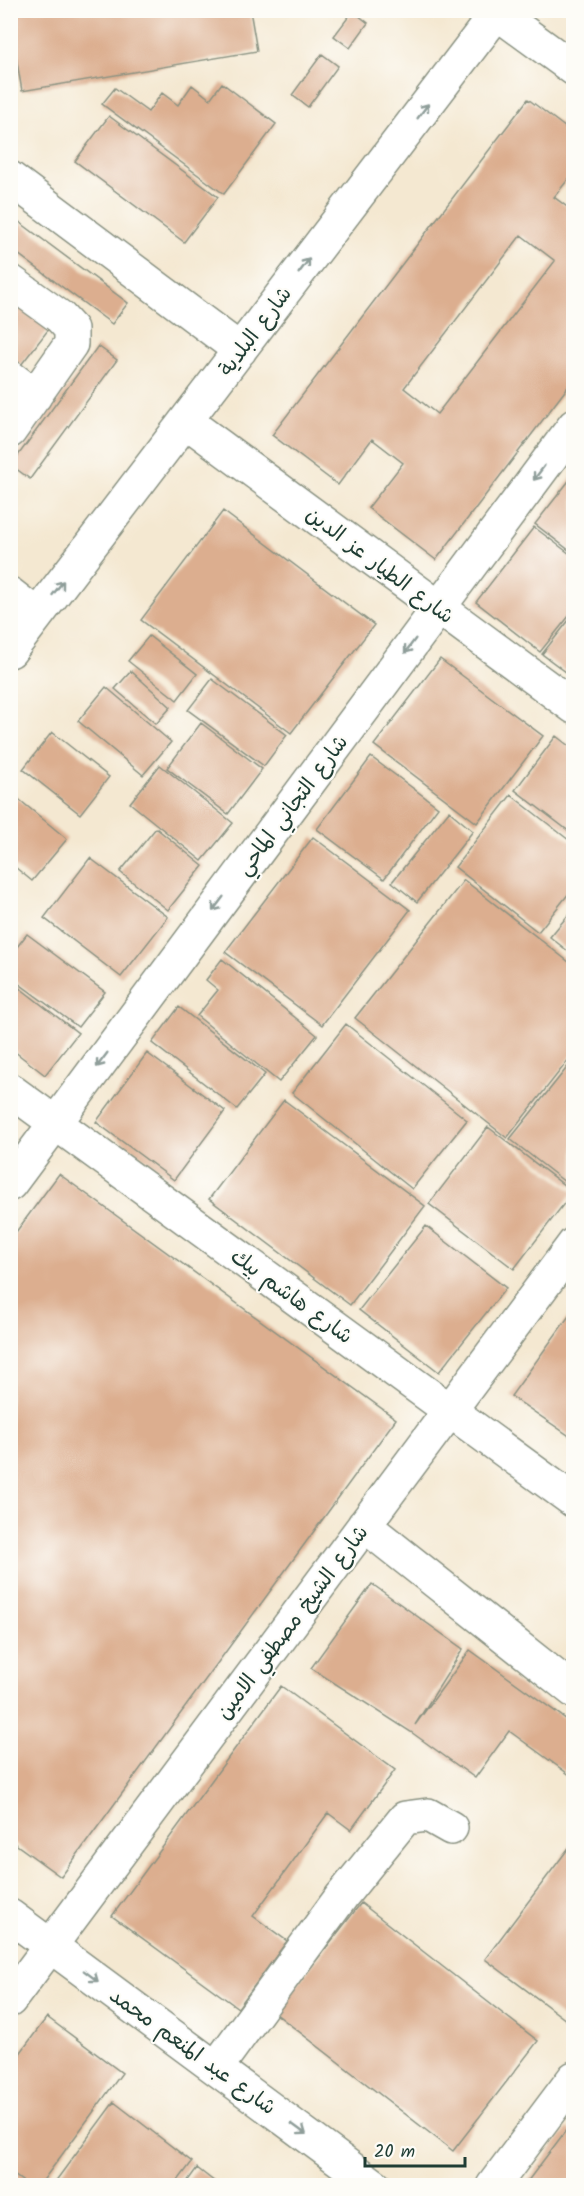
<svg xmlns="http://www.w3.org/2000/svg" width="584" height="2196" font-family="Kalam,'Playpen Sans Arabic',sans-serif">
	<style>
		.building { fill: #dcae8f; fill-rule: evenodd }
		.lines { fill: none; stroke-linecap: round; stroke-linejoin: round }
		.minor-casing { stroke: #8a9282; stroke-width: 36 }
		.minor { stroke: #fff; stroke-width: 33 }
		.oneway { stroke: #8f9e9a }
		.labels { text-anchor: middle; stroke-width: 4.5; stroke-linejoin: round; paint-order: stroke }
		.street-label { font-size: 21px; fill: #1f3d34; stroke: #fdfcf7 }
	</style>
	<rect width="100%" height="100%" fill="#fdfcf7"/>
	<filter id="ink" filterUnits="userSpaceOnUse"><feTurbulence type="fractalNoise" baseFrequency=".0167" numOctaves="2"/><feDisplacementMap in="SourceGraphic" scale="12" xChannelSelector="R" yChannelSelector="G"/><feConvolveMatrix kernelMatrix="1 2 1 2 8 2 1 2 1" color-interpolation-filters="sRGB"/></filter>
	<filter id="wash" filterUnits="userSpaceOnUse"><feTurbulence type="fractalNoise" baseFrequency=".008" numOctaves="4" result="noise"/><feDisplacementMap in="SourceGraphic" scale="24" xChannelSelector="R" yChannelSelector="G"/><feGaussianBlur stdDeviation="1.35" result="paint"/><feColorMatrix in="noise" values="0 0 0 0 0 0 0 0 0 0 0 0 0 0 0 0 0 1.4 0 .05"/><feComposite in="paint" operator="in"/></filter>
	<g filter="url(#wash)">
		<rect width="100%" height="100%" fill="#f4e8d1"/>
		<g id="blocks">
			<path class="building" d="M10 10H250L257 51 22 91 10 22Z
				M353 11 368 23 350 48 334 36Z
				M322 54 338 66 308 107 292 95Z
				M222 83 276 124 224 194 102 104 115 88 148 112 162 93 178 105 192 85 210 99Z
				M528 99 574 134V172L554 197 574 212V379L436 560 368 508 403 463 372 439 338 485 272 435ZM521 235 555 261 437 414 404 388Z
				M109 116 218 197 184 242 75 161Z
				M10 215 128 303 112 324 10 248Z
				M10 294 52 325 21 365 10 357Z
				M98 346 117 360 30 479 11 465Z
				M572 477 574 479V554L535 524Z
				M223 511 374 625 291 733 141 620Z
				M534 527 574 557V610L540 652 476 602Z
				M574 614V678L542 654Z
				M149 636 197 674 177 700 128 661Z
				M440 659 543 736 477 823 374 745Z
				M131 671 171 707 156 724 115 689Z
				M212 679 287 735 264 766 188 710Z
				M106 687 171 742 143 775 78 721Z
				M201 723 262 769 228 814 167 768Z
				M52 732 109 777 80 814 23 769Z
				M556 736 574 750V835L515 790Z
				M371 757 438 807 384 879 317 829Z
				M160 765 233 823 202 861 130 803Z
				M10 792 67 839 32 881 10 863Z
				M511 795 574 844V887L538 932 455 867Z
				M449 811 473 831 417 902 392 882Z
				M156 828 203 866 168 910 120 872Z
				M313 837 410 910 322 1025 225 952Z
				M90 858 168 917 121 977 44 918Z
				M464 880 574 966V1053L507 1138 355 1018Z
				M574 908V956L550 937Z
				M27 934 105 992 78 1027 10 977V956Z
				M222 959 317 1035 279 1082 197 1016 218 990 206 980Z
				M16 985 78 1033 45 1075 10 1048V992Z
				M179 1007 265 1074 237 1109 152 1043Z
				M346 1024 467 1120 412 1189 292 1093Z
				M147 1053 225 1111 174 1180 96 1122Z
				M574 1059V1181L570 1186 510 1139Z
				M284 1100 425 1206 350 1305 209 1199Z
				M488 1127 573 1192 514 1269 429 1204Z
				M59 1174 396 1419 61 1877 10 1840V1240Z
				M426 1226 506 1288 439 1372 359 1310Z
				M574 1309V1439L511 1396Z
				M372 1584 463 1649 415 1725 470 1650 574 1725V1778L509 1731 475 1778 411 1732 311 1668Z
				M281 1686 395 1770 351 1830 328 1813 253 1916 287 1941 238 2008 112 1916Z
				M574 1841V2018L570 2023 485 1959Z
				M361 1903 538 2041 453 2151 275 2013Z
				M47 2017 122 2073 39 2186H29L10 2172V2067Z
				M114 2102 192 2162 174 2186H52Z
				M567 2129 574 2134V2186H524Z
				M197 2168 220 2186H184Z"/>
		</g>
	</g>
	<g filter="url(#ink)">
		<use href="#blocks" fill-opacity="0" stroke="#8a9282" stroke-width="1.5"/>
		<g class="lines">
			<defs>
				<path id="minor" d="M493 10 574 69
					M10 178 240 350
					M10 281 60 317 71 329V344L10 431
					M10 377 35 396
					M187 422 574 707
					M10 594 37 615
					M10 651 499 10
					M10 1090 574 1501
					M10 1184 574 426
					M364 1525 574 1691
					M10 1916 375 2186
					M10 2000 574 1244
					M216 2068 342 1896 405 1818 428 1815 451 1828
					M493 2186 574 2078"/>
			</defs>
			<use href="#minor" class="minor-casing"/>
			<use href="#minor" class="minor"/>
		</g>
		<defs><path id="oneway-shaft" d="M-6 0H5M1.5-3L5.5 0L1.5 3" fill="none" stroke-width="1.6" stroke-linecap="round" stroke-linejoin="round" transform="scale(1.5)"/></defs>
		<g class="oneway">
			<use href="#oneway-shaft" transform="translate(423 111) rotate(-53)"/>
			<use href="#oneway-shaft" transform="translate(304 266) rotate(-53)"/>
			<use href="#oneway-shaft" transform="translate(539 473) rotate(127)"/>
			<use href="#oneway-shaft" transform="translate(58 588) rotate(-52)"/>
			<use href="#oneway-shaft" transform="translate(410 646) rotate(127)"/>
			<use href="#oneway-shaft" transform="translate(218 904) rotate(127)"/>
			<use href="#oneway-shaft" transform="translate(102 1060) rotate(127)"/>
			<use href="#oneway-shaft" transform="translate(91 1976) rotate(37)"/>
			<use href="#oneway-shaft" transform="translate(299 2129) rotate(36)"/>
		</g>
	</g>
	<g class="labels">
		<g class="street-label">
			<text transform="translate(255 331) rotate(-53)" y="7">شارع البلدية</text>
			<text transform="translate(380 565) rotate(37)" y="7">شارع الطيار عز الدين</text>
			<text transform="translate(292 805) rotate(-53)" y="7">شارع التجاني الماحي</text>
			<text transform="translate(292 1296) rotate(36)" y="7">شارع هاشم بيك</text>
			<text transform="translate(292 1622) rotate(-53)" y="7">شارع الشيخ مصطفي الامين</text>
			<text transform="translate(193 2051) rotate(36)" y="7">شارع عبد المنعم محمد</text>
		</g>
	</g>
	<rect width="584" height="2196" fill="none" stroke="#fdfcf7" stroke-width="36"/>
	<path d="M365 2157v9h100v-9" fill="none" stroke="#1f3d34" stroke-width="3"/>
	<text x="374" y="2157" font-size="18" fill="#1f3d34" stroke="#fdfcf7" stroke-width="4.5" paint-order="stroke">20 m</text>
</svg>
